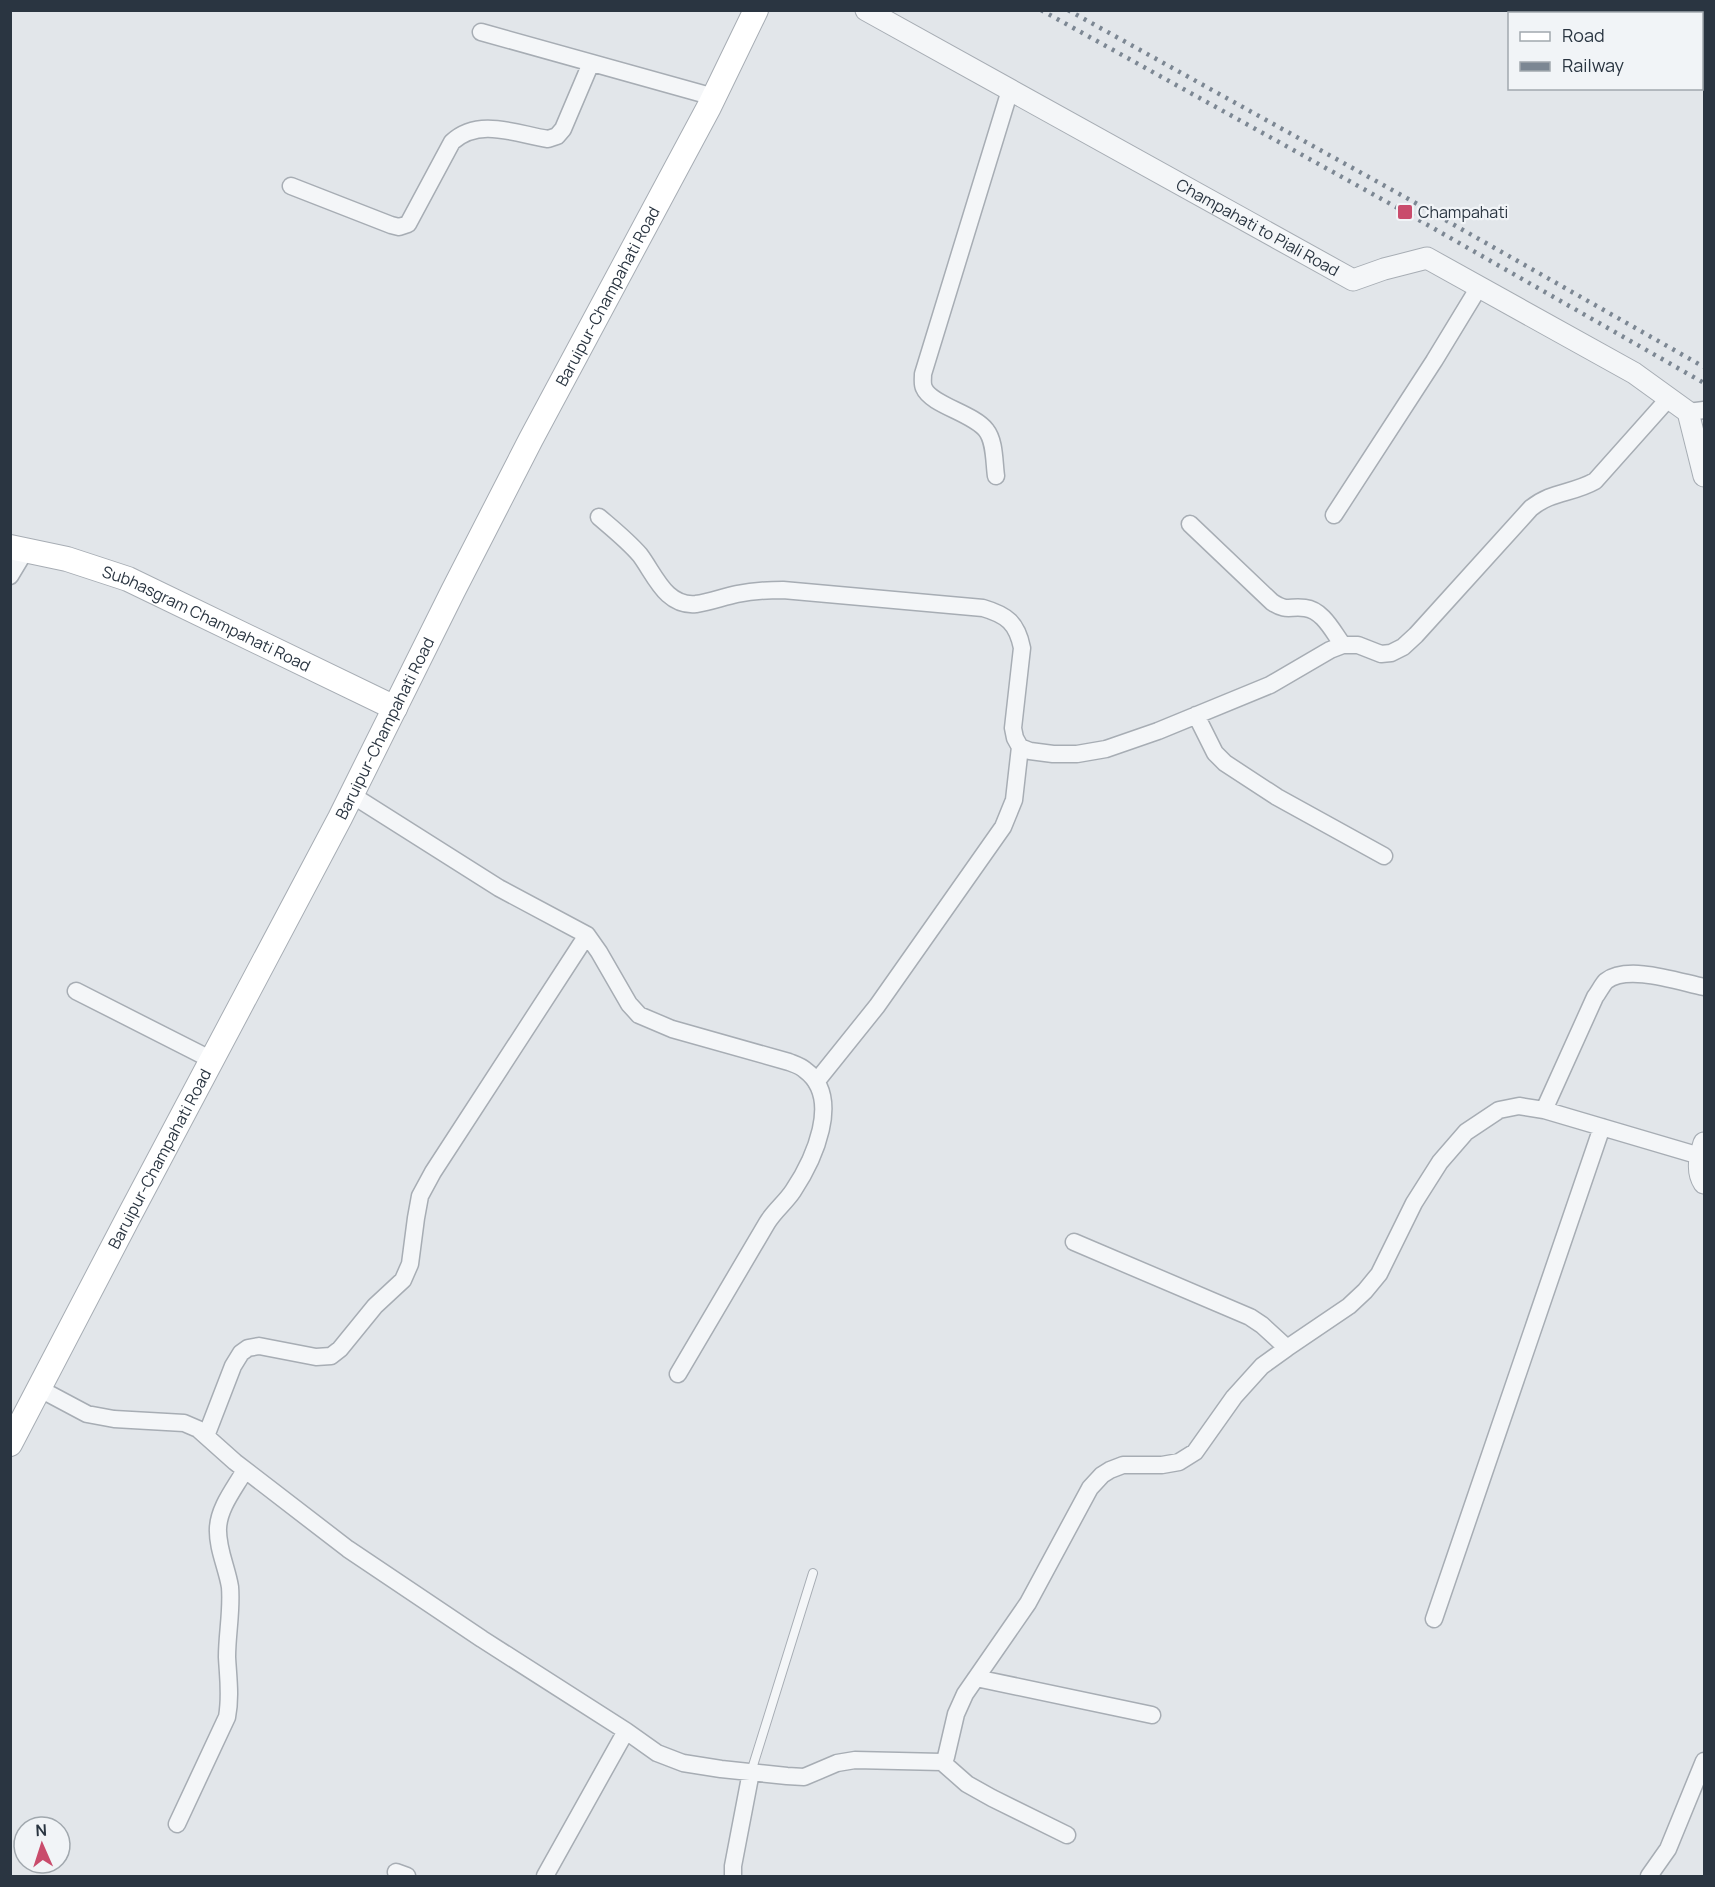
<svg xmlns="http://www.w3.org/2000/svg" width="1715" height="1887" font-family="Manrope,sans-serif">
	<style>
		.lines { fill: none; stroke-linecap: round; stroke-linejoin: round }
		.service-casing { stroke: #a7adb4; stroke-width: 10 }
		.minor-casing { stroke: #a7adb4; stroke-width: 19 }
		.tertiary-casing { stroke: #a7adb4; stroke-width: 23 }
		.secondary-casing { stroke: #a7adb4; stroke-width: 26 }
		.service { stroke: #f4f6f8; stroke-width: 8 }
		.minor { stroke: #f4f6f8; stroke-width: 16 }
		.tertiary { stroke: #f4f6f8; stroke-width: 21 }
		.secondary { stroke: #fff; stroke-width: 24 }
		.rail { stroke: #7c8793; stroke-width: 4.5; stroke-dasharray: 3 6; stroke-linecap: butt }
		.poi-dot { fill: #c94c6c; stroke: #f1f4f7; stroke-width: 2 }
		.labels { text-anchor: middle; stroke-width: 4.5; stroke-linejoin: round; paint-order: stroke }
		.poi-label { font-size: 16px; fill: #2a3541; stroke: #f1f4f7; text-anchor: start }
		.street-label { font-size: 16px; fill: #2a3541; stroke: #f1f4f7 }
	</style>
	<rect width="100%" height="100%" fill="#e2e6ea"/>
	<g class="lines">
		<defs>
			<path id="service" d="M751 1772 813 1573"/>
			<path id="minor" d="M481 32 714 97
				M291 186 391 225 399 227 408 224 452 142C479 117 516 134 548 139L557 136 563 129 591 63
				M1688 412 1704 410
				M996 476C994 462 995 441 986 430 973 413 931 405 924 388 922 384 923 379 923 374L1010 90
				M1334 515 1434 361 1479 287
				M599 517C613 529 628 541 640 555 655 575 666 607 696 604 710 602 723 597 737 594 752 591 767 590 783 590L983 608C1007 615 1017 623 1022 648L1013 728 1015 738 1020 747 1030 751 1053 754H1077L1106 749 1158 731 1270 685 1330 650 1343 645H1358L1381 654 1391 653 1403 647 1416 635 1531 508C1552 491 1572 494 1595 481L1669 398
				M1190 524 1272 602C1287 612 1289 606 1305 608 1323 610 1333 632 1343 645
				M10 576 25 551
				M1196 715 1215 753 1225 763 1277 797 1384 856
				M352 795 499 888 587 935 599 952 629 1004 639 1015 672 1029 789 1062C794 1064 801 1066 805 1070 843 1098 813 1161 793 1191 785 1203 774 1211 767 1223L678 1374
				M76 991 212 1060
				M816 1082 877 1006 1003 827 1014 800 1020 747
				M1544 1110 1595 997C1599 992 1602 985 1606 981 1628 964 1679 982 1704 987
				M1074 1242 1250 1317 1262 1325 1287 1348
				M40 1389 87 1414 114 1419 184 1423 198 1429 235 1462 348 1549 482 1639 626 1731 657 1753 683 1763 721 1769 787 1776 804 1777 837 1763 855 1760 942 1762 946 1757 956 1714 965 1694 1028 1603 1090 1488 1102 1475 1110 1470 1123 1465H1162L1179 1462 1195 1452 1234 1397 1262 1366 1287 1348 1349 1306 1365 1291 1379 1274 1414 1203 1440 1162 1466 1132 1499 1110 1519 1106 1544 1110 1700 1156
				M206 1436 233 1366 241 1353 248 1348 259 1346 316 1357 331 1356 340 1349 375 1306 403 1280 410 1264 416 1218 420 1196 433 1172 587 935
				M1434 1619 1602 1127
				M976 1678 1152 1715
				M942 1762 967 1784 992 1798 1067 1835
				M177 1824 227 1717C231 1696 228 1677 227 1657 227 1634 232 1610 230 1587 227 1568 217 1548 218 1528 219 1507 235 1488 245 1470
				M396 1872 407 1876
				M545 1876 626 1731
				M733 1876V1866L751 1772
				M1649 1876 1668 1849 1704 1761"/>
			<g id="tertiary">
				<path id="s1" d="M866 10 1353 280 1384 269 1427 258 1634 373 1688 412 1704 476"/>
				<path d="M1704 1143C1700 1156 1696 1171 1704 1183"/>
			</g>
			<g id="secondary">
				<path id="s2" d="M10 547 67 559 128 579 395 708"/>
				<path id="s3" d="M10 1444 128 1218 340 818 453 591 531 439 709 107 756 10"/>
			</g>
		</defs>
		<use href="#service" class="service-casing"/>
		<use href="#minor" class="minor-casing"/>
		<use href="#tertiary" class="tertiary-casing"/>
		<use href="#secondary" class="secondary-casing"/>
		<use href="#service" class="service"/>
		<use href="#minor" class="minor"/>
		<use href="#tertiary" class="tertiary"/>
		<use href="#secondary" class="secondary"/>
		<path class="rail" d="M1041 10 1405 212 1704 383
			M1068 10 1412 201 1704 367"/>
	</g>
	<rect class="poi-dot" x="1397" y="204" width="16" height="16" rx="3"/>
	<g class="labels">
		<g class="poi-label">
			<text x="1418" y="218">Champahati</text>
		</g>
		<g class="street-label">
			<text dy="6" stroke="none"><textPath href="#s1" startOffset="448">Champahati to Piali Road</textPath></text>
			<text dy="6" stroke="none"><textPath href="#s3" startOffset="1294">Baruipur-Champahati Road</textPath></text>
			<text dy="6" stroke="none"><textPath href="#s2" startOffset="210">Subhasgram Champahati Road</textPath></text>
			<text dy="6" stroke="none"><textPath href="#s3" startOffset="808">Baruipur-Champahati Road</textPath></text>
			<text dy="6" stroke="none"><textPath href="#s3" startOffset="322">Baruipur-Champahati Road</textPath></text>
		</g>
	</g>
	<rect width="1715" height="1887" fill="none" stroke="#2a3541" stroke-width="24"/>
	<rect x="1508" y="12" width="195" height="78" fill="#f1f4f7" stroke="#a1a8ae" stroke-width="1.5"/>
	<rect x="1520" y="32" width="30" height="9" fill="#ffffff" stroke="#a1a8ae" stroke-width="1.5"/>
	<text x="1562" y="42" font-size="18" fill="#2a3541">Road</text>
	<rect x="1520" y="62" width="30" height="9" fill="#7c8793" stroke="#a1a8ae" stroke-width="1.5"/>
	<text x="1562" y="72" font-size="18" fill="#2a3541">Railway</text>
	<g transform="translate(42 1845) rotate(357)"><circle r="28" fill="#f1f4f7" stroke="#a1a8ae" stroke-width="1.5"/>
	<path d="M0-4.5L10 22L0 15L-10 22Z" fill="#c94c6c"/>
	<text y="-9" font-size="16" font-weight="bold" text-anchor="middle" fill="#2a3541">N</text>
	</g>
</svg>
